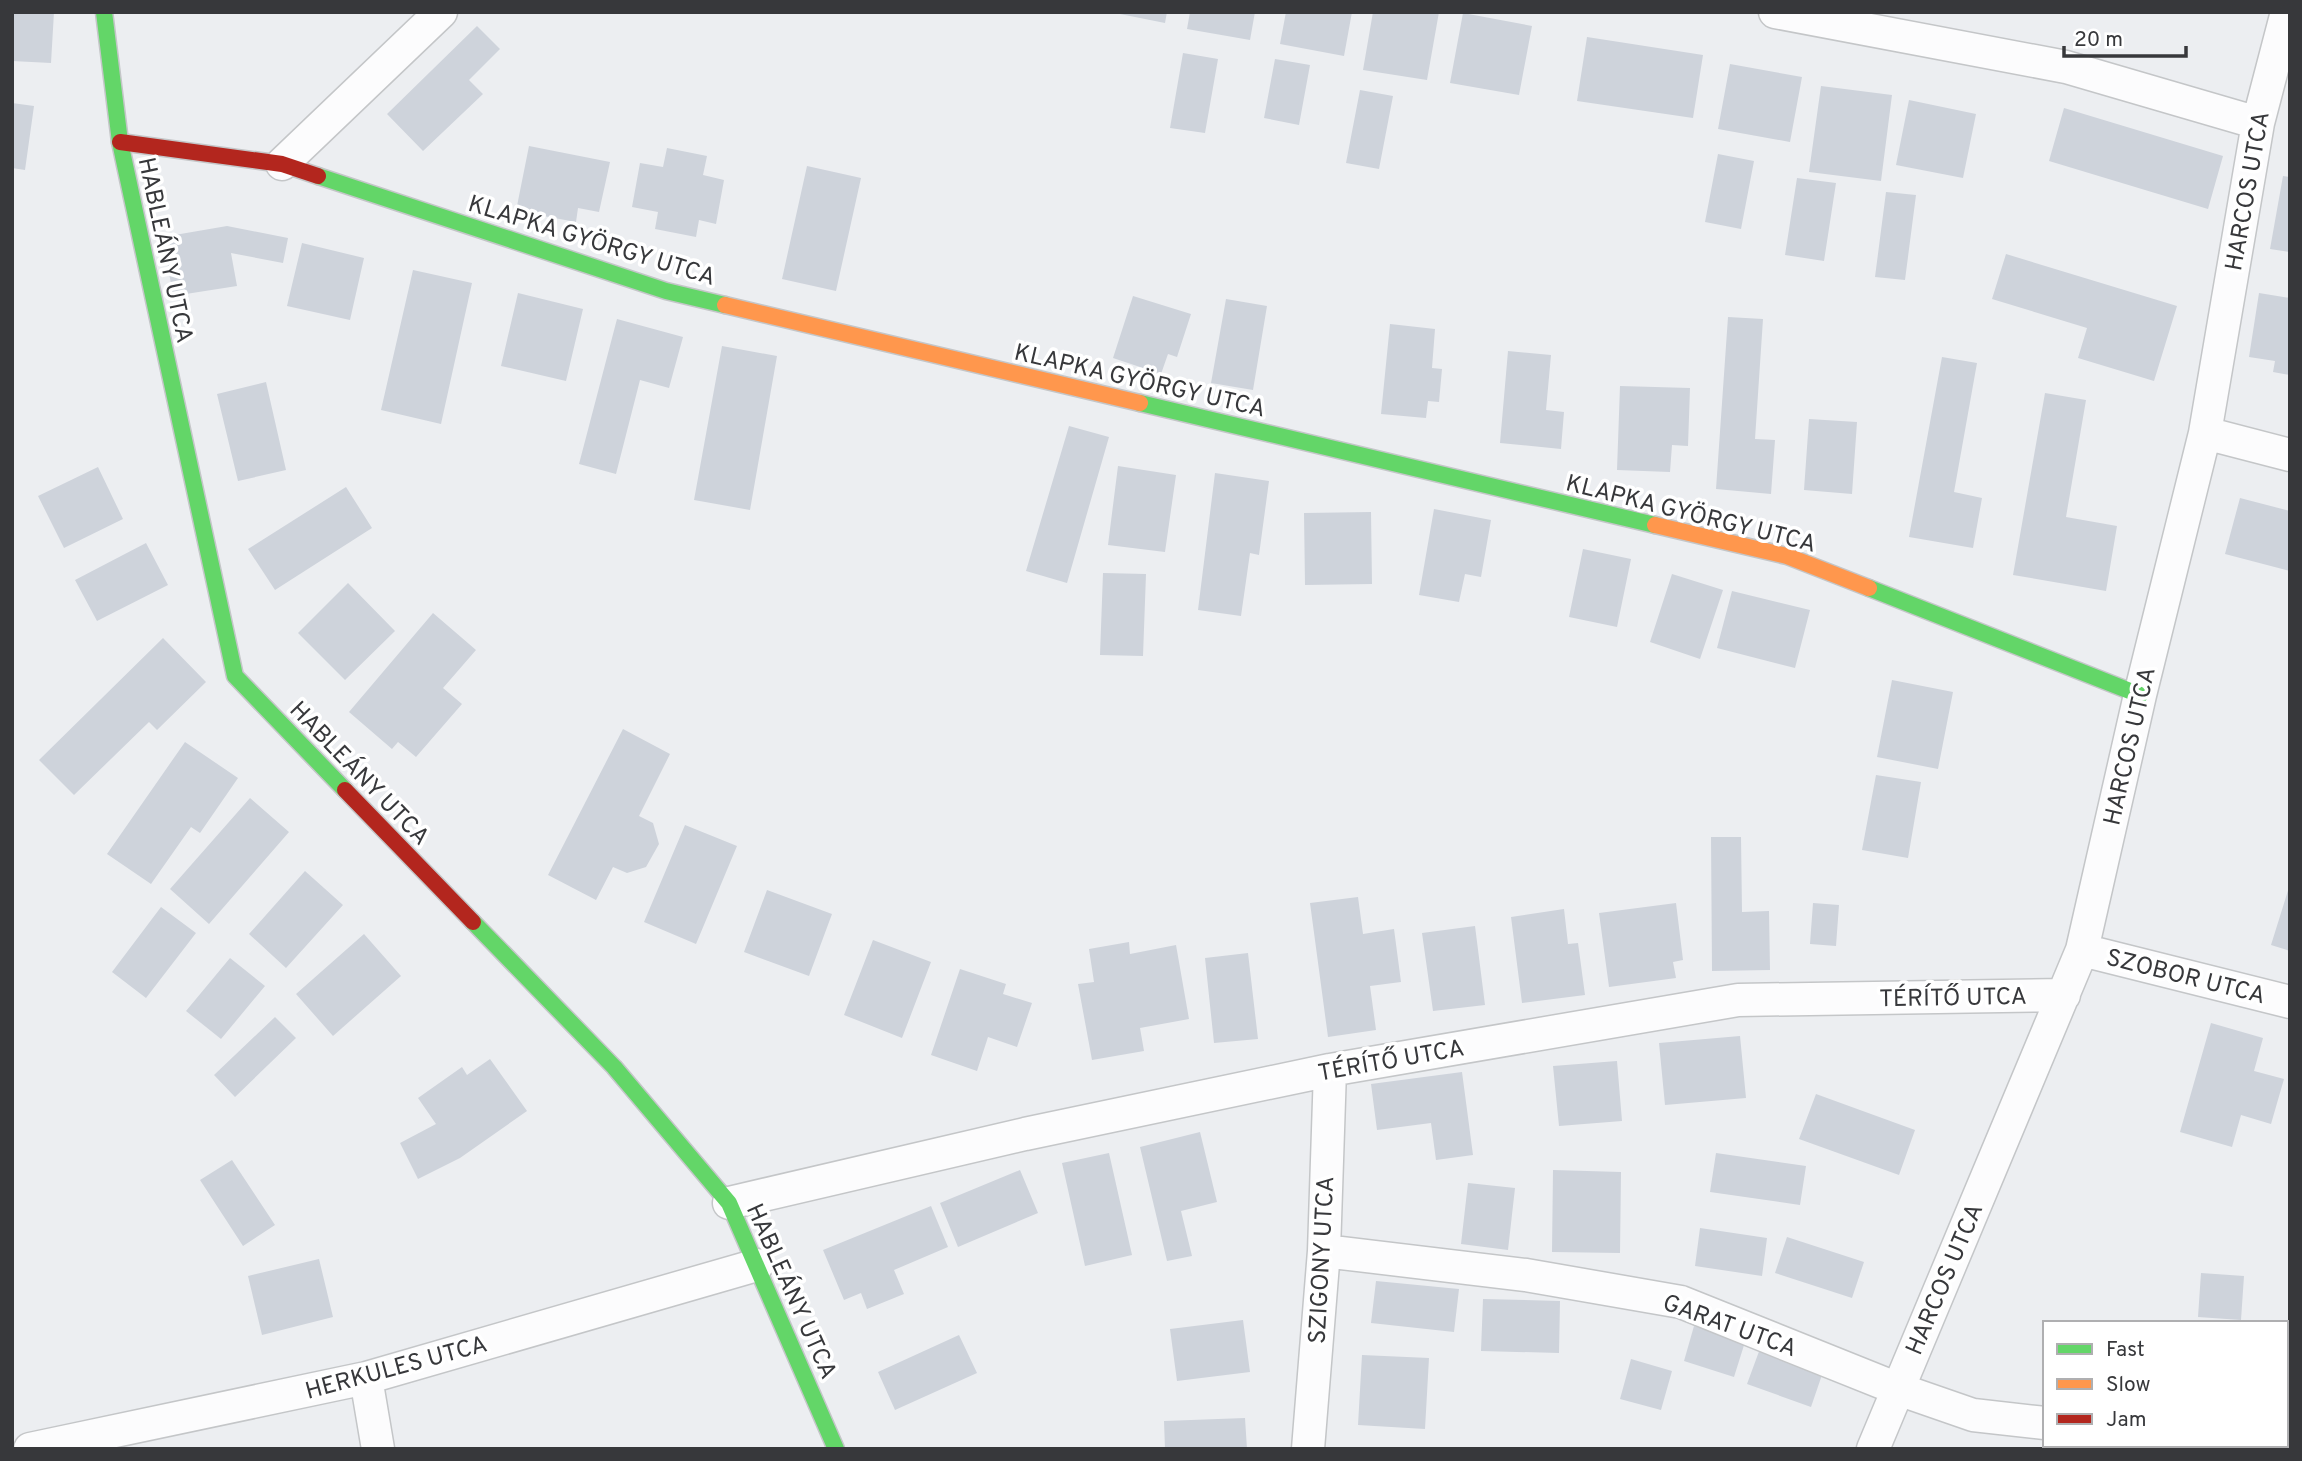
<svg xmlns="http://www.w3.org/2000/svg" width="2302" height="1461" font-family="Overpass,sans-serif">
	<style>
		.building { fill: #ced3db }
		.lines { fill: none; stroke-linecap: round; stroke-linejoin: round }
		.street-casing { stroke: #c4c6c8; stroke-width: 35 }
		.fast-casing { stroke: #c4c6c8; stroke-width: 19 }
		.slow-casing { stroke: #c4c6c8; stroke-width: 19 }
		.jam-casing { stroke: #c4c6c8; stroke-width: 19 }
		.street { stroke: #fcfcfd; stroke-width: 32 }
		.fast { stroke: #63d668; stroke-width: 16 }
		.slow { stroke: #ff974d; stroke-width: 16 }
		.jam { stroke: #b3261e; stroke-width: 16 }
		.labels { text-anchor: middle; stroke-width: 7; stroke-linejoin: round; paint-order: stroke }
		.street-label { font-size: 24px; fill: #37383b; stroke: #fff }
	</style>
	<rect width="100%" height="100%" fill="#eceef1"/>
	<path class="building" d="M12 12H54L51 63 12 61Z
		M1110 12H1167L1165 23Z
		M1190 12H1255L1250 40 1187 29Z
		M1286 12H1352L1344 56 1280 44Z
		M1373 12H1439L1427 80 1363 70Z
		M1463 13 1532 26 1519 95 1450 83Z
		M477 26 500 49 469 80 483 94 423 151 387 114Z
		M1587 37 1703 55 1693 118 1577 101Z
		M1183 53 1218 59 1205 133 1170 128Z
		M1275 59 1310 65 1299 125 1264 118Z
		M1730 64 1802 77 1790 142 1718 129Z
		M1821 86 1892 95 1881 181 1809 172Z
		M1360 90 1393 96 1379 169 1346 163Z
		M1909 100 1976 114 1963 178 1896 165Z
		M12 103 34 106 25 170 12 168Z
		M2064 108 2223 156 2208 209 2049 161Z
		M529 146 610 162 599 212 578 208 576 222 516 211Z
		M667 148 707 156 703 175 724 180 716 224 699 220 696 237 655 229 658 212 632 207 640 163 663 167Z
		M1718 154 1754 161 1741 229 1705 222Z
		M807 166 861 178 836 291 782 279Z
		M2283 176 2290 177V252L2270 249Z
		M1797 178 1836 183 1824 261 1785 255Z
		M1886 192 1916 195 1905 280 1875 277Z
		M227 226 288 238 283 263 231 253 237 286 173 296 163 237Z
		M302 243 364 258 350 320 287 306Z
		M2006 254 2177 306 2154 381 2078 358 2087 328 1992 299Z
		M413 270 472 283 441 424 381 410Z
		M518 293 583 309 566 381 501 366Z
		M2259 293 2290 298V375L2273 372 2275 361 2249 357Z
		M1133 296 1191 314 1177 357 1168 354 1161 374 1113 358Z
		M1226 299 1267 306 1253 390 1211 383Z
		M1728 317 1763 319 1755 439 1775 440 1771 494 1716 489Z
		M617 319 683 337 669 388 640 380 616 474 579 464Z
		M1390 324 1435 329 1432 368 1442 369 1439 402 1428 401 1426 418 1381 414Z
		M722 346 777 356 750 510 694 500Z
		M1508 351 1551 355 1546 410 1564 412 1561 449 1500 443Z
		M1942 357 1977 363 1954 492 1982 498 1973 548 1909 537Z
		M266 382 286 470 238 481 217 394Z
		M1620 386 1690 388 1688 446 1672 445 1670 472 1617 470Z
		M2045 393 2086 400 2066 517 2117 526 2106 591 2013 575Z
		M1809 419 1857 422 1852 494 1804 490Z
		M1069 426 1109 437 1067 583 1026 571Z
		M1118 466 1176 475 1165 552 1108 545Z
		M98 467 123 519 64 548 38 496Z
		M1215 473 1269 481 1259 555 1250 553 1241 616 1198 610Z
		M346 487 372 528 275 590 248 549Z
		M2240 498 2290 511V571L2225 554Z
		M1434 509 1491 520 1481 577 1465 574 1459 602 1419 595Z
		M1371 512 1372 584 1305 585 1304 513Z
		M146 543 168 585 97 621 75 580Z
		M1583 549 1631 559 1617 627 1569 617Z
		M1103 573 1146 574 1143 656 1100 655Z
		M1672 574 1723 590 1700 659 1650 642Z
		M348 583 395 631 345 680 298 633Z
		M1732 591 1810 610 1795 668 1717 648Z
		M433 613 476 650 443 688 462 704 416 757 398 742 392 749 349 712Z
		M163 638 206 682 157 730 149 722 74 795 39 760Z
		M1892 680 1953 692 1938 769 1877 757Z
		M623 729 670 754 639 816 653 823 659 844 646 867 627 873 613 867 596 900 548 875Z
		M185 742 238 778 200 833 191 827 151 884 107 854Z
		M1876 775 1921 782 1908 858 1862 850Z
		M250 798 289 832 209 924 170 889Z
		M685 825 737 846 696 944 644 922Z
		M1711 837H1741L1742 912 1769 911 1770 970 1712 971Z
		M305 871 343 905 286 968 249 934Z
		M2290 884V951L2271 945Z
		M767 890 832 914 809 976 744 952Z
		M1358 897 1363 934 1394 929 1401 982 1370 986 1376 1030 1328 1037 1310 903Z
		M1676 903 1683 960 1673 962 1676 978 1609 987 1599 913Z
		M1813 903 1839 905 1836 946 1810 944Z
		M161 907 196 933 146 998 112 972Z
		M1564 909 1568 944 1578 943 1585 995 1522 1003 1511 917Z
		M1475 926 1485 1005 1433 1011 1422 933Z
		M364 934 401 976 333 1036 296 994Z
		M873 940 931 962 902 1038 844 1015Z
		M1129 942 1130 954 1176 945 1189 1019 1140 1028 1144 1051 1092 1060 1078 984 1094 982 1089 949Z
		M1248 953 1258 1039 1214 1043 1205 958Z
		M230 958 265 986 221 1039 186 1011Z
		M960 969 1006 984 1003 994 1032 1003 1017 1047 988 1037 977 1071 931 1055Z
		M275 1017 296 1038 235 1097 214 1075Z
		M2211 1023 2263 1038 2254 1071 2284 1079 2271 1124 2241 1115 2232 1147 2180 1132Z
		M1740 1036 1746 1098 1665 1105 1659 1043Z
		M490 1059 527 1111 460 1158 418 1179 400 1143 436 1124 418 1098 462 1067 467 1075Z
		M1617 1061 1622 1121 1559 1126 1553 1066Z
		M1462 1072 1473 1155 1436 1160 1431 1123 1377 1130 1371 1084Z
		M1816 1094 1915 1130 1899 1175 1799 1139Z
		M1200 1132 1217 1202 1181 1211 1192 1256 1167 1261 1140 1147Z
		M1109 1153 1132 1255 1085 1266 1062 1163Z
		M1716 1153 1806 1166 1800 1205 1710 1192Z
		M232 1160 275 1225 243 1246 200 1180Z
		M1020 1170 1038 1213 958 1247 940 1203Z
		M1553 1170 1621 1172 1620 1253 1552 1252Z
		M1468 1183 1515 1188 1508 1250 1461 1244Z
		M931 1206 948 1247 894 1270 904 1294 867 1309 861 1293 844 1300 823 1250Z
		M1700 1228 1767 1238 1762 1276 1695 1266Z
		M1787 1237 1864 1262 1852 1298 1775 1273Z
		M319 1259 333 1317 262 1335 248 1276Z
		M2201 1273 2244 1276 2241 1320 2198 1317Z
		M1376 1281 1459 1289 1454 1332 1371 1323Z
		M1483 1299 1560 1301 1559 1353 1481 1351Z
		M1243 1320 1250 1372 1177 1381 1170 1329Z
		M1694 1326 1745 1342 1734 1377 1684 1361Z
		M2286 1330H2290V1412L2286 1411Z
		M959 1335 977 1373 895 1410 878 1372Z
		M1761 1346 1824 1369 1811 1407 1747 1384Z
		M1362 1355 1429 1358 1425 1429 1358 1425Z
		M1631 1359 1672 1371 1661 1410 1620 1399Z
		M1245 1418 1247 1449H1165L1164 1421Z"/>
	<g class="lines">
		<defs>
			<path id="street" d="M1775 12 2066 67 2258 123
				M282 164 441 12
				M2205 433 2290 455
				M2082 950 2290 1002
				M729 1203 1025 1134 1330 1070 1738 1000 2064 995
				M1324 1251 1526 1275 1681 1302 1898 1389 1973 1415 2045 1423
				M366 1378 378 1449
				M2286 1435H2290
				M30 1449 366 1378 757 1265
				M1308 1449 1324 1251 1330 1070
				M1873 1449 2082 950 2140 695 2205 433 2258 123 2287 12"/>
			<path id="fast" d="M104 12 120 142 235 676 345 790
				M318 176 666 291 725 305
				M1140 403 1655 525
				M1869 588 2140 695
				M473 922 614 1067 729 1203 836 1449"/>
			<path id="slow" d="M725 305 1140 403
				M1655 525 1787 556 1869 588"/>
			<path id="jam" d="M120 142 282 164 318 176
				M345 790 473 922"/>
		</defs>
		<use href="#street" class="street-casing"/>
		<use href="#fast" class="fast-casing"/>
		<use href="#slow" class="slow-casing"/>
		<use href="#jam" class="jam-casing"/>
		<use href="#street" class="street"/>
		<use href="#fast" class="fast"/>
		<use href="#slow" class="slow"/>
		<use href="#jam" class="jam"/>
	</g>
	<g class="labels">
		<g class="street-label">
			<text transform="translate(2247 191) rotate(-80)" y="8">HARCOS UTCA</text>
			<text transform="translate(592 240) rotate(17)" y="8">KLAPKA GYÖRGY UTCA</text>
			<text transform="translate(166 250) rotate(78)" y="8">HABLEÁNY UTCA</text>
			<text transform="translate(1140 380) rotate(13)" y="8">KLAPKA GYÖRGY UTCA</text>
			<text transform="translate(1691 513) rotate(14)" y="8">KLAPKA GYÖRGY UTCA</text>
			<text transform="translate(2129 746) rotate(-77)" y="8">HARCOS UTCA</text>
			<text transform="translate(360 773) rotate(46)" y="8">HABLEÁNY UTCA</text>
			<text transform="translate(2186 976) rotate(14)" y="8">SZOBOR UTCA</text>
			<text transform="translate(1953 997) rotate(-1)" y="8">TÉRÍTŐ UTCA</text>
			<text transform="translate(1391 1060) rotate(-10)" y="8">TÉRÍTŐ UTCA</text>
			<text transform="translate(1321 1260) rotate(-87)" y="8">SZIGONY UTCA</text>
			<text transform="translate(1944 1279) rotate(-67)" y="8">HARCOS UTCA</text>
			<text transform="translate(792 1291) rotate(66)" y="8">HABLEÁNY UTCA</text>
			<text transform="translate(1730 1325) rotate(20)" y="8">GARAT UTCA</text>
			<text transform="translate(396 1367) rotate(-15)" y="8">HERKULES UTCA</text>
		</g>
	</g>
	<rect width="2302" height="1461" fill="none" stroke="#37383b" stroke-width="28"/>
	<rect x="2043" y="1321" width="245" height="126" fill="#ffffff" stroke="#afafb1" stroke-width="2"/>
	<rect x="2057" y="1344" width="35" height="10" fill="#63d668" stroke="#afafb1" stroke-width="2"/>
	<text x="2106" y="1356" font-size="21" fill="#37383b">Fast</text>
	<rect x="2057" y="1379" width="35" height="10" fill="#ff974d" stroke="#afafb1" stroke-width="2"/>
	<text x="2106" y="1391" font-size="21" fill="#37383b">Slow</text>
	<rect x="2057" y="1414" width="35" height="10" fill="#b3261e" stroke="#afafb1" stroke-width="2"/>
	<text x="2106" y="1426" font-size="21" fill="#37383b">Jam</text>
	<path d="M2064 46v10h122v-10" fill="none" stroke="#37383b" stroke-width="3.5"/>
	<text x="2074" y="46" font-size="21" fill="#37383b" stroke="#ffffff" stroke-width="5" paint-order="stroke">20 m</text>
</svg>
